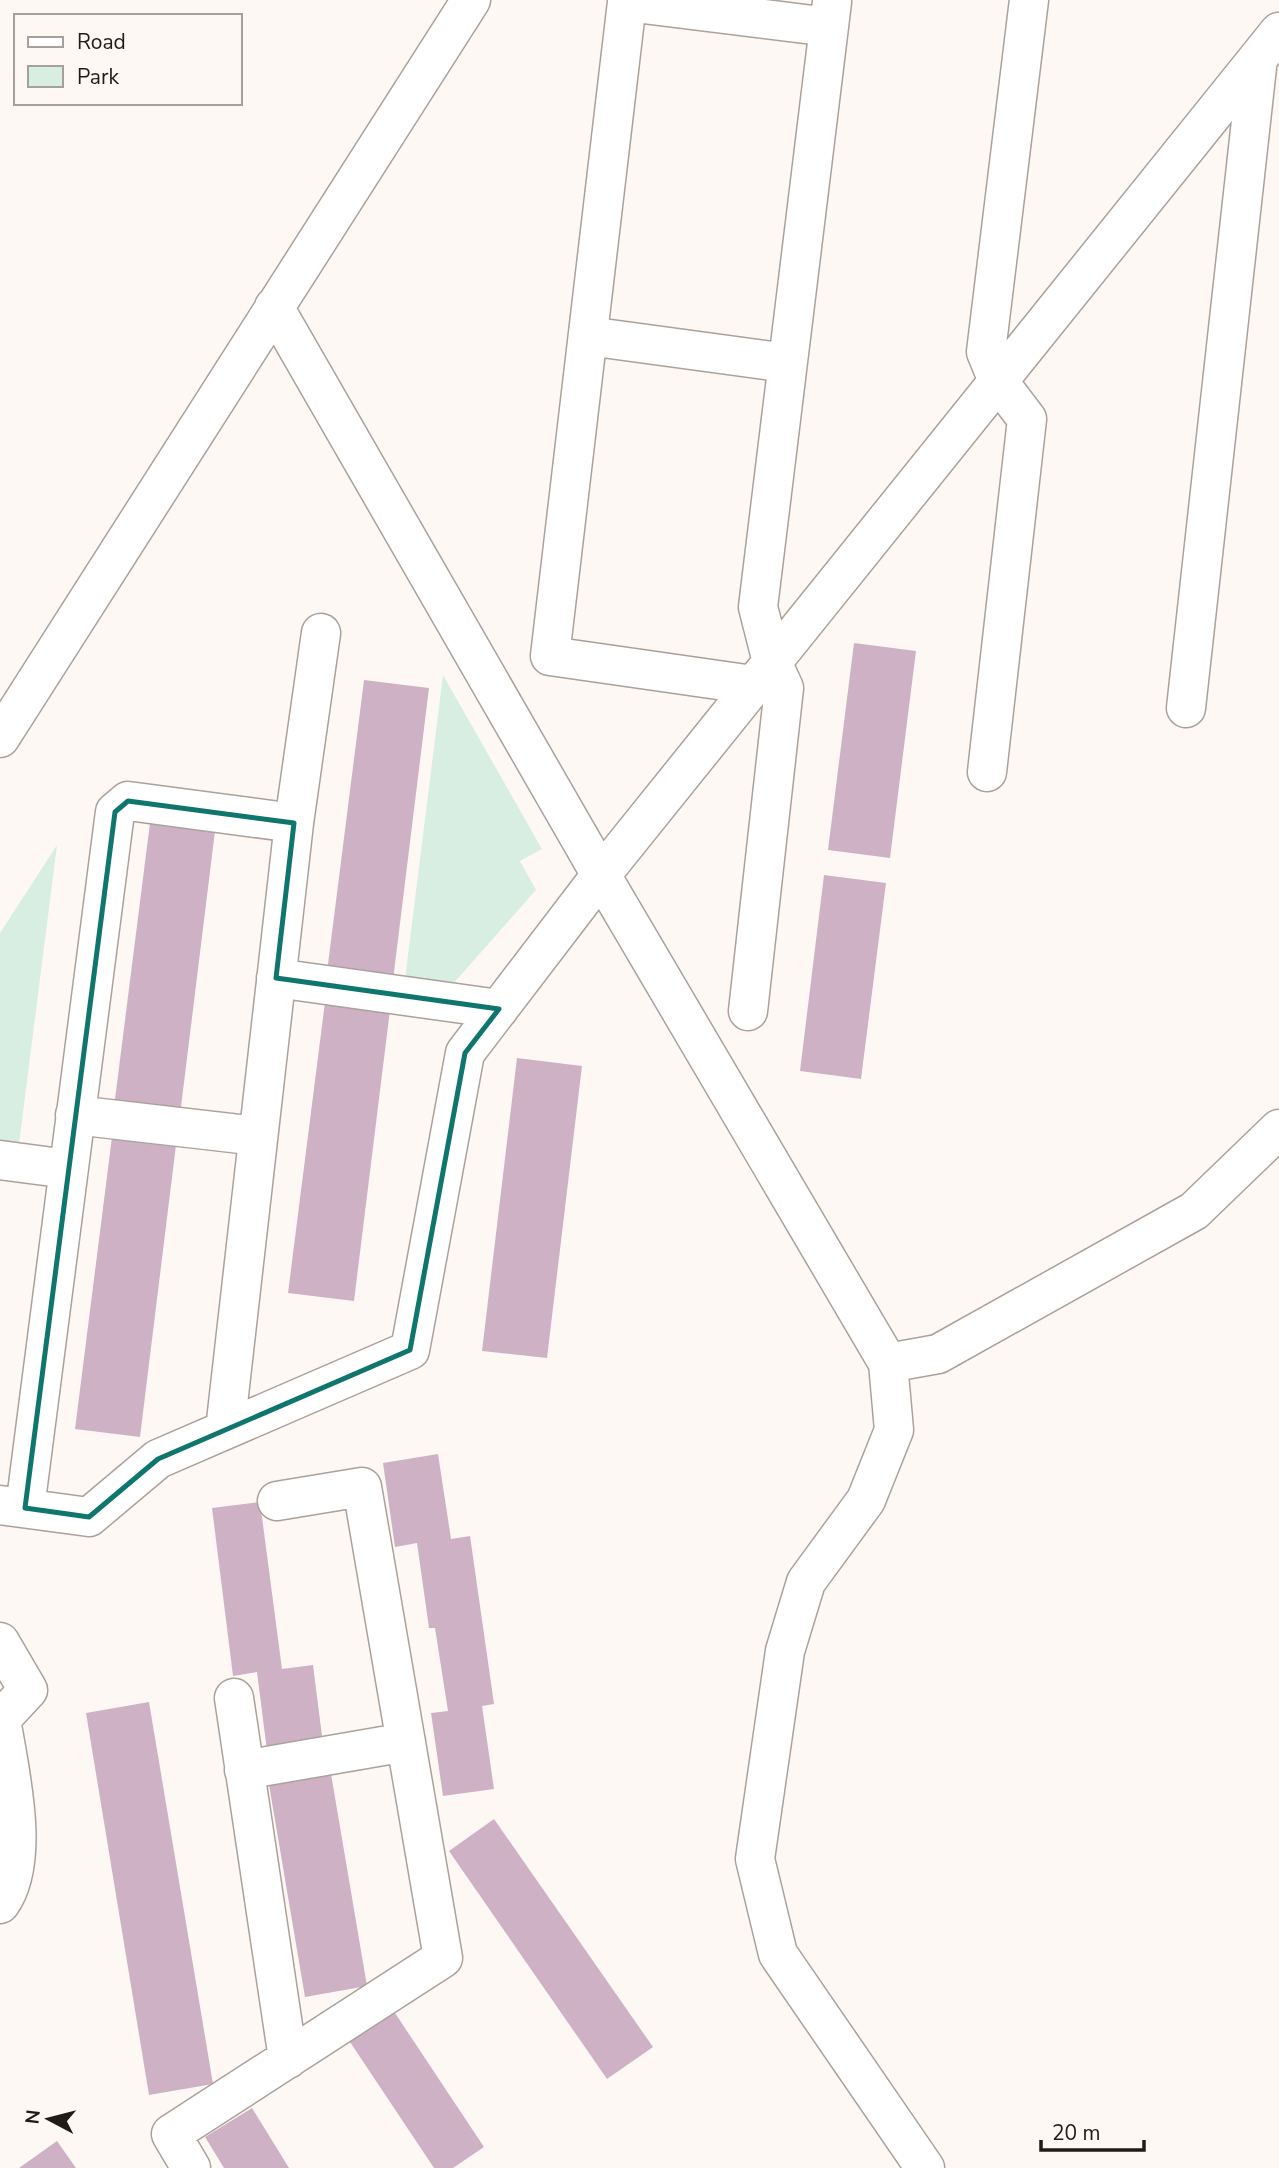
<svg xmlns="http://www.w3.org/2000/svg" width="1279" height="2168" font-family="'Nunito Sans',sans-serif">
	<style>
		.green { fill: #d8eee3 }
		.building { fill: #cfb1c5 }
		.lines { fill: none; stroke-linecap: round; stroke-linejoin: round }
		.minor-casing { stroke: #aba19b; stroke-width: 41 }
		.minor { stroke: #fff; stroke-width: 38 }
		.marked { fill: none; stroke: #0f766e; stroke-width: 5; stroke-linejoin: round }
	</style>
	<rect width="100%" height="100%" fill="#fef8f4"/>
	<path class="green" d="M443 675 542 849 520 861 536 890 445 993 404 987Z
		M57 845 19 1144 0 1141V933Z"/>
	<path class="building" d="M854 643 916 651 890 858 828 850Z
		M364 680 429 688 393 980 327 972Z
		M151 815 216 823 180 1115 114 1107Z
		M824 875 886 883 861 1079 800 1071Z
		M325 1002 390 1010 354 1301 288 1293Z
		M517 1058 582 1066 547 1358 482 1351Z
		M112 1137 176 1145 140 1437 75 1429Z
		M438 1454 451 1539 470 1536 494 1704 482 1706 494 1789 443 1796 431 1713 448 1711 435 1628H429L417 1543 395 1547 383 1463Z
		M260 1502 282 1669 313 1665 323 1744 267 1751 257 1672 233 1676 212 1508Z
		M149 1702 213 2084 149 2095 86 1713Z
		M329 1762 367 1986 305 1997 267 1773Z
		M494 1819 653 2047 607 2079 449 1851Z
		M389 2004 484 2147 453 2168H434L344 2033Z
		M252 2108 289 2168H224L205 2137Z
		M57 2141 76 2168H19Z"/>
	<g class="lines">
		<defs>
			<path id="minor" d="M274 307 601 875 888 1363 894 1430 866 1500 806 1582 785 1651 755 1859 778 1954 925 2168
				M588 336 787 363
				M753 685 550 656 627 2 829 27
				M1186 708 1258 58
				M0 738 471 0
				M987 772 1027 419 998 381 986 352 1029 0
				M276 978 499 1009
				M748 1011 784 688 772 662 758 607 832 2
				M75 1115 258 1136
				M0 1160 68 1169
				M888 1363 938 1354 1194 1211 1279 1129
				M225 1430 294 823 321 633
				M0 1505 89 1517 158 1459 410 1350 465 1053 601 875 1279 32
				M25 1508 115 812 128 801 294 823
				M0 1642 28 1690 1 1719C9 1769 32 1861 0 1904
				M234 1698 288 2059
				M244 1770 406 1742
				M191 2168 171 2134 443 1958 362 1487 277 1501"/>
		</defs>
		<use href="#minor" class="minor-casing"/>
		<use href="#minor" class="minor"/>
	</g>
	<path class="marked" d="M128 801 294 823 276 978 499 1009 465 1053 410 1350 158 1459 89 1517 25 1508 115 812Z"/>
	<rect x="14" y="14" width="228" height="91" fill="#fef8f4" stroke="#a5a09c" stroke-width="2"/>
	<rect x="28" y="37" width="35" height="10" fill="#ffffff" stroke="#a5a09c" stroke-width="2"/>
	<text x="77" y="49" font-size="21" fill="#1f1b19">Road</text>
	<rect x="28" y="66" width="35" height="21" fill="#d8eee3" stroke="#a5a09c" stroke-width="2"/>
	<text x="77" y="84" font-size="21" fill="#1f1b19">Park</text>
	<g transform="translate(49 2119) rotate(277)" stroke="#fef8f4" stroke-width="5" paint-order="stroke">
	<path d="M0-5L12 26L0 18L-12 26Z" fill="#1f1b19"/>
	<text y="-10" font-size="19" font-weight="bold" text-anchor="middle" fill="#1f1b19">N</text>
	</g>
	<path d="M1041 2140v10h103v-10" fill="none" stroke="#1f1b19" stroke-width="3.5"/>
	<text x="1052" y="2140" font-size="21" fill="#1f1b19" stroke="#fef8f4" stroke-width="5" paint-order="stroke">20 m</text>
</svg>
